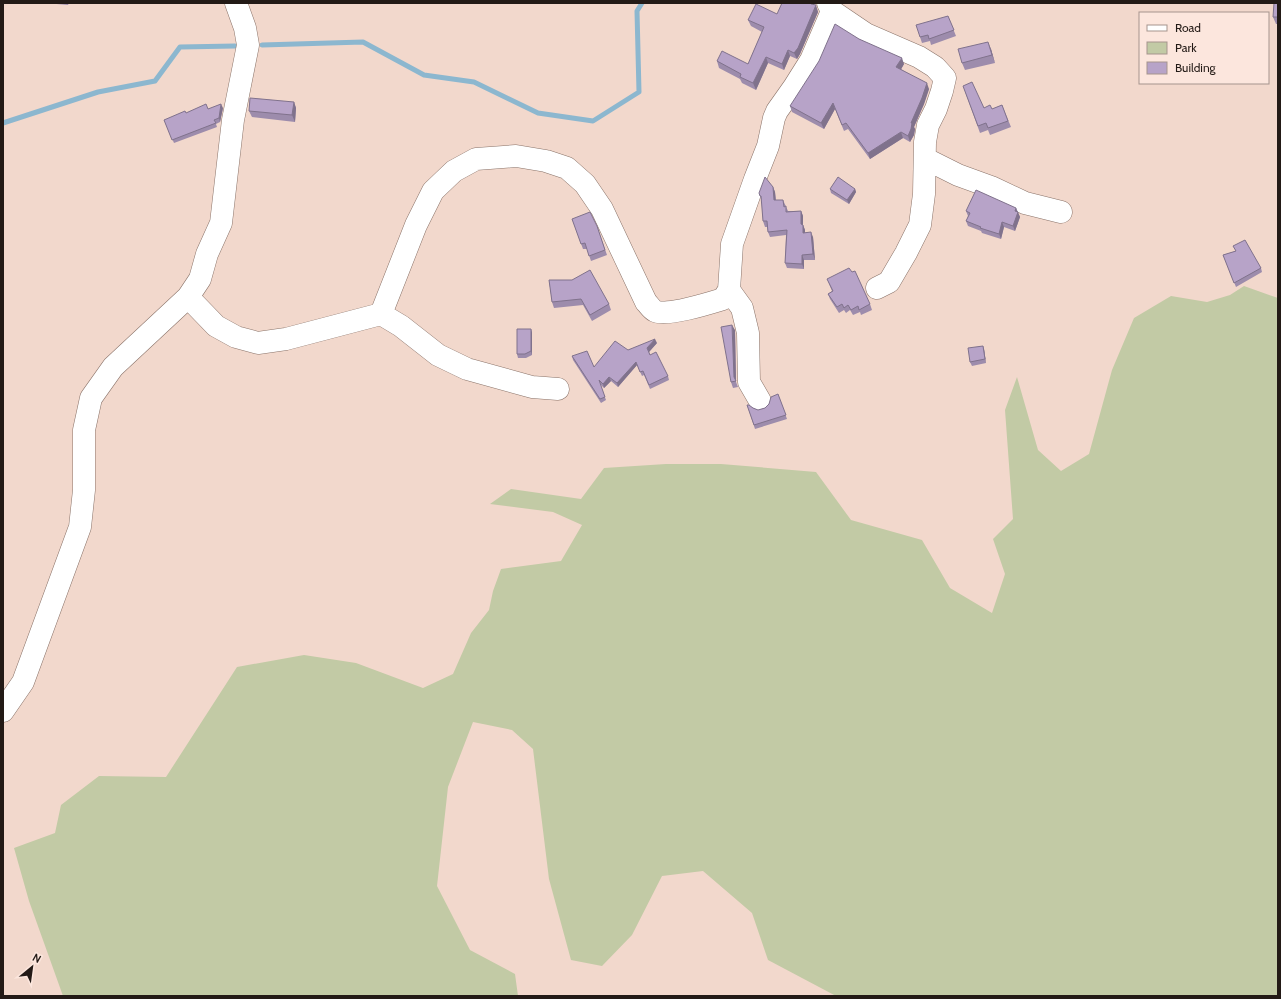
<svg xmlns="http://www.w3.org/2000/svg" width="1281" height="999" font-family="Cabin,sans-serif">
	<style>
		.green { fill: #c2caa5 }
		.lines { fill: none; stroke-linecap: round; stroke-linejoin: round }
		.stream { stroke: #8cb7cf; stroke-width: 5 }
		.minor-casing { stroke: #8a7369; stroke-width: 23 }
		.minor { stroke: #fff; stroke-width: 22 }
		.wall { fill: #9d8cac }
		.shaded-wall { fill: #80728c }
		.building { fill: #b7a3c8; stroke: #80728c }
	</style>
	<rect width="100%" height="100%" fill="#f2d8cc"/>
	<path class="green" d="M1244 286 1278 298V996H836L768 960 752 913 703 871 662 876 632 935 602 966 571 960 549 879 533 749 512 730 473 722 448 787 437 886 470 950 515 974 518 996H63L29 901 14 848 55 833 61 805 99 776 166 777 237 667 304 655 356 663 423 688 453 674 471 633 489 610 493 591 501 569 561 561 582 525 553 512 490 504 511 489 581 499 604 468 666 464H721L816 472 851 520 922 540 950 588 992 613 1005 574 993 539 1013 519 1005 410 1017 377 1038 450 1061 471 1089 454 1112 370 1134 318 1171 296 1207 302 1230 295Z"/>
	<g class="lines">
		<path class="stream" d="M262 45 363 42 424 75 474 82 538 113 593 121 639 92 637 11 642 3
			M3 123 98 92 155 81 180 47 235 46"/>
		<defs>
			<path id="minor" d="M828 3 832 11 866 34 919 57 935 67 945 78 942 91 936 109 928 125 925 142 924 194 920 225 906 253 889 282 877 288
				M926 159 958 175 991 187 1025 203 1061 212
				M729 290 742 308 748 333 749 382 760 401
				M188 297 216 326 236 337 258 343 286 339 381 314 401 326 438 355 467 369 532 387 558 389
				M381 314 416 225 433 191 454 171 476 159 516 156 546 161 567 168 585 184 602 209 646 302C649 305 651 309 655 311 665 317 710 303 723 299L729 290 732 244 755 179 768 146 774 118 777 111 794 87 811 60 832 11
				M3 711 23 682 80 527 84 490V430L91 398 113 367 188 297 200 279 207 254 221 223 233 120 248 45 245 28 236 3"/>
		</defs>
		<use href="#minor" class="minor-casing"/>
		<use href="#minor" class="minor"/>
	</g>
	<path class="wall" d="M45 3H69L68 5Z
		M1278 3V24H1276L1273 17Z
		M815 5 818 12 800 54 797 59 790 56 784 70 768 63 756 90 742 83 740 79 719 68 717 61 748 64 762 32 751 26 748 20 777 14Z
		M948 16 956 36 931 45 930 41 922 43 920 37Z
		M859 39 904 64 901 69 929 89 924 104 914 127 915 129 914 135 910 142 903 138 870 159 848 129 844 131 835 109 824 129 792 112 790 106Z
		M991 49 995 63 965 70 962 63Z
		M963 86 984 108 992 109 1002 105 1011 127 990 135 988 130 980 133Z
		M294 102 296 108 295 122 252 117 249 111Z
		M223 108 220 122 216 124 217 127 174 143 164 120 186 113Z
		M773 187 775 192 776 200H783L788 211H801L803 216V225L805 230V233L813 237 815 260H804V269L787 268 785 263 786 235 770 237 768 232 767 227H765L763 221 762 201 760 196Z
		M830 189H855L856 192 849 204 831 193Z
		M1016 208 1020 217 1015 231 1004 227 1001 239 982 233 981 231 968 226 966 221 968 216 966 211Z
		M572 219 597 226 607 255 591 261 587 249H583Z
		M1233 246 1261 268 1262 272 1236 287 1223 255 1236 251Z
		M827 279 870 304 872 310 861 315 860 312 853 315 850 310 846 313 844 310 839 313 830 299 828 294 832 291Z
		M549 280 609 304 611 310 592 321 583 305 554 308 552 302Z
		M531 329 532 333V355L526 358H518L517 354Z
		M735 330 736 382 738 387 733 388 731 382Z
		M657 343 649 352 650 355 668 376 669 380 650 389 644 375 642 376 637 365 618 387 611 381 604 388 600 384 606 400 601 403 573 360 572 356 594 367 628 350Z
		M983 346 984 349 986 363 972 366 970 362Z
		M778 394 787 419 755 429 747 405 753 408 758 410 765 408Z"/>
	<path class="shaded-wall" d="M816 5 818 12 800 54 797 59 794 53Z
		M988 42 991 49 995 63 992 55Z
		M788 50 790 56 784 70 782 64Z
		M766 57 768 63 756 90 753 83Z
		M902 58 904 64 899 73 896 67Z
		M927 83 929 89 924 104 914 127 915 129 914 135 910 142 908 136 911 123Z
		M294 102 296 108 295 122 292 115Z
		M833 103 835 109 824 129 821 123Z
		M221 104 223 108 220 122 219 118Z
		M901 132 903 138 870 159 868 153Z
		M773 187 775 192 776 205 774 200Z
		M855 189 856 192 849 204 847 200Z
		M1016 208 1020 217 1015 231 1013 226 1015 211Z
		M801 211 803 216V230L801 224Z
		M1002 222 1004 227 1001 239 999 234Z
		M803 225 805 230V239L803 233Z
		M811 232 813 237 815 260 813 254Z
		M802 255 804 260V269L802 264Z
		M732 325 735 330 736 382 738 387 734 377Z
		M531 329 532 333V355L531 351Z
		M655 339 657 343 649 352 647 348Z
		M983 346 984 349 986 363 985 359Z
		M636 362 637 365 618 387 617 383Z
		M609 377 611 381 604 388 603 384Z"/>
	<path class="building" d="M782 3H812L811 4 816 5 798 48 794 53 788 50 782 64 766 57 753 83 740 77 741 74 717 61 722 51 748 64 764 27 748 20 756 4 777 14Z
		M1274 3H1278V17H1273Z
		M948 16 954 30 929 39 928 35 920 37 916 25Z
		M835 24 859 39 902 58 896 67 927 83 922 98 911 123H912L911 129 908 136 901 132 868 153 846 123 842 125 833 103 821 123 790 106 819 61Z
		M988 42 992 55 962 63 958 49Z
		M972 82 984 108 990 105 992 109 1002 105 1008 121 988 128 986 123 978 126 963 86Z
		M250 98 294 102 292 115 249 111Z
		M206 104 208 109 221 104 219 118 214 120 216 123 172 140 164 120 185 111 186 113Z
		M765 177 773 187 774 200H783L784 207 786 206V212L801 211V224L803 225V233L811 232 813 254 802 255V264L785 263 787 230 768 232 767 221H763L761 196H760L759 193Z
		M838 177 855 189 847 200 830 189Z
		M976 190 1016 208 1015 211 1018 212 1013 226 1002 222 999 234 980 228 981 227 966 221 970 213 966 211Z
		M590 212 597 226 605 250 589 256 585 243 581 244 572 219Z
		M1245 240 1261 268 1234 283 1223 255 1236 251 1233 246Z
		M849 268 852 272 855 271 870 304 859 310 858 306 851 310 848 305 844 308 842 304 837 307 828 294 833 291 827 279Z
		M590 270 609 304 590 315 581 299 552 302 549 280H572Z
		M732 325 734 377 736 381 731 382 721 327Z
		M517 329H531V351L525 354H517Z
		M655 339 647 348 650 355 656 352 668 376 649 385 643 371 640 372 636 362 617 383 609 377 603 384 599 380 605 397 600 399 572 356 587 351 594 367 615 341 628 350Z
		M983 346 985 359 970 362 968 348Z
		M778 394 786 415 754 425 747 405H749L753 408 758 410 765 408 769 404 771 397Z"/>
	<rect width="1281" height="999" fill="none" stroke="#231a16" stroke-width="8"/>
	<rect x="1139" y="12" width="130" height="72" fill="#fce6dd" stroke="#a5948d"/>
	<rect x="1147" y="25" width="20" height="6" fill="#ffffff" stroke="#a5948d"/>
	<text x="1175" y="32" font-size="12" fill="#231a16">Road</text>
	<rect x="1147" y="42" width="20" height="12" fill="#c2caa5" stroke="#a5948d"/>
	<text x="1175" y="52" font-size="12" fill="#231a16">Park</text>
	<rect x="1147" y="62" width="20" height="12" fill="#b7a3c8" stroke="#a5948d"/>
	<text x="1175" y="72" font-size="12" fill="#231a16">Building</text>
	<g transform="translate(32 967) rotate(29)" stroke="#fce6dd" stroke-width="3" paint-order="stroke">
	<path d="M0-3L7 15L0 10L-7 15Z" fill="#231a16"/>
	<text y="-6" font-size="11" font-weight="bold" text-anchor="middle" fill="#231a16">N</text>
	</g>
</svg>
